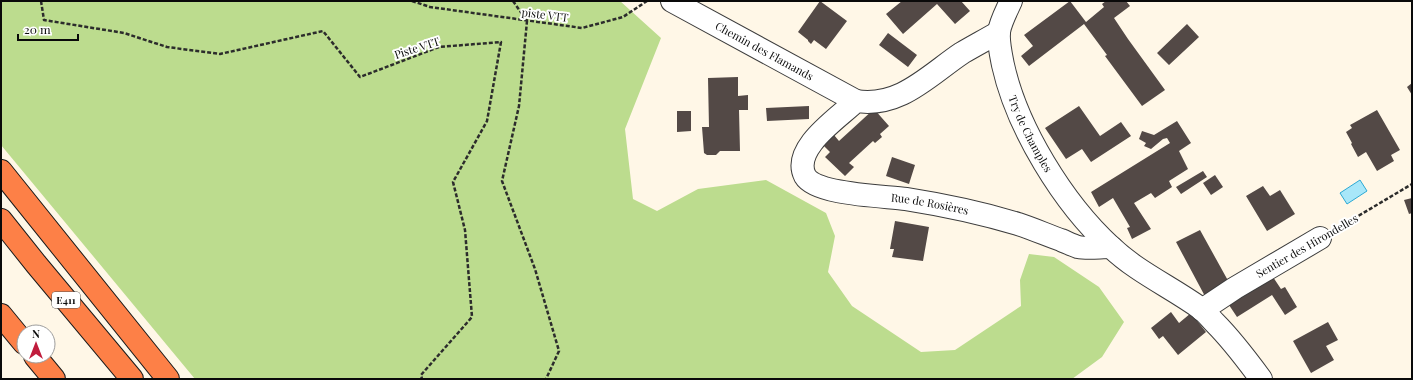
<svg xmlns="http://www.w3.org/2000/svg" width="1413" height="380" font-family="'Playfair Display',serif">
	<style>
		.forest { fill: #bcdc8e }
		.water { fill: #a8e7f9; stroke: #2ca9d4 }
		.building { fill: #534946 }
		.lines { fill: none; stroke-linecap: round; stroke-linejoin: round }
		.minor-casing { stroke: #3d3d3d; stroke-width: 24 }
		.highway-casing { stroke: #1b1b1b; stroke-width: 24 }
		.path { stroke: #2c2c2c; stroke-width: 2.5; stroke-dasharray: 4 2; stroke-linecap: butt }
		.minor { stroke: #fff; stroke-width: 22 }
		.highway { stroke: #fd8047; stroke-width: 22 }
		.labels { text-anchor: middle; stroke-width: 4; stroke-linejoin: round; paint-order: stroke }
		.shield { fill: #fff; stroke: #545454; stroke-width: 1 }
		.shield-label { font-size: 10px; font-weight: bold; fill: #0a0a0a }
		.street-label { font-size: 11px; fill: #0a0a0a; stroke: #fff }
	</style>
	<rect width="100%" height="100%" fill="#fff7e7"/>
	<path class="forest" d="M1 1H620L661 38 625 129 633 199 657 211 698 189 766 180 826 213 835 236 828 272 852 306 921 352 955 350 1021 306 1020 280 1029 254 1054 257 1099 287 1124 322 1102 357 1072 379H195L1 145Z"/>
	<path class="water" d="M1360 180 1367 191 1347 204 1340 193Z"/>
	<path class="building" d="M820 1 847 21 826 49 814 40 811 44 808 41V40L798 32Z
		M902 1H961L970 11 955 24 937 4 903 34 886 14Z
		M1070 1 1086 22 1104 7 1102 4 1106 1H1126L1130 6 1114 18 1128 39 1165 90 1142 106 1105 56 1107 55 1084 24 1029 66 1021 56 1033 46 1024 35Z
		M1187 24 1199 37 1169 65 1157 53Z
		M888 33 917 55 908 67 879 45Z
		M738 77V96L748 95V110H739L740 151H720L716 155H707L704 153 702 127H709L708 78Z
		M1412 83V95L1407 87Z
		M809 106V119L767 121 766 108Z
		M1079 106 1100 136 1121 122 1131 136 1091 162 1082 149 1066 159 1045 128Z
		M874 109 889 126 880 134 882 137 875 143 873 141 849 163 854 167 845 176 825 157 830 152 824 146 834 135 839 141Z
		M1377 110 1400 150 1391 155 1394 161 1377 171 1366 152 1358 157 1351 144 1352 143 1346 132 1352 128 1350 125Z
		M677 111H691V131L677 132Z
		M1177 121 1191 143 1179 151 1188 169 1169 181 1172 187 1155 198 1151 193 1134 203 1151 229 1132 239 1127 228 1130 227 1113 198 1099 207 1091 192 1170 143 1167 138 1163 139 1151 149 1144 146 1146 143 1139 139 1142 131 1154 135Z
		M892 157 915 165 909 184 886 176Z
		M1203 171 1207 177 1181 194 1176 187Z
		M1215 175 1223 187 1211 195 1203 183Z
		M1263 186 1270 196 1280 190 1295 214 1267 231 1246 196Z
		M1412 198V213L1409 214 1404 200Z
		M895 221 929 227 923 261 892 257 894 249H890Z
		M1200 230 1231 286 1207 300 1176 242Z
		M1273 277 1281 289 1285 287 1297 307 1285 315 1272 295 1237 317 1229 305Z
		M1171 312 1179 323 1191 313 1206 332 1178 355 1163 336 1159 339 1151 328Z
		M1328 322 1338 340 1326 346 1334 360 1311 373 1293 341Z"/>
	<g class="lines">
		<defs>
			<g id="minor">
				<path id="s1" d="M672 1 856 101"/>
				<path id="s2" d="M1011 1C1007 10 1000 23 999 32 998 42 1001 55 1003 65 1017 128 1063 203 1111 247 1137 272 1171 287 1200 308 1206 312 1210 318 1215 323 1232 340 1247 360 1261 379"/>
				<path id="s3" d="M999 32C987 39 974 46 962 53 929 75 900 108 856 101 840 117 791 148 805 176 816 195 885 196 906 199 944 205 982 213 1018 224 1033 229 1047 235 1061 240 1066 242 1072 245 1078 247 1088 249 1100 247 1111 247"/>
				<path d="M1202 310 1235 288 1320 238"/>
			</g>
			<path id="highway" d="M1 171 168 379
				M1 220 36 264 132 379
				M1 315 24 343
				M35 356 54 379"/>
		</defs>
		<use href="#minor" class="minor-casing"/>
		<use href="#highway" class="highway-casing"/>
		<path class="path" d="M41 1 44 20 124 33 167 47 220 54 323 31 360 77 439 47 501 42 487 121 453 182 465 230 472 317 421 375 422 379
			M412 1 430 7 582 28 623 17 647 1
			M513 1 527 21 519 106 502 181 535 269 559 351 546 379
			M1338 228 1412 184"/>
		<use href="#minor" class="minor"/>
		<use href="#highway" class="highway"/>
	</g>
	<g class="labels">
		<rect class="shield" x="52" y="292" width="28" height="16" rx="3"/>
		<g class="shield-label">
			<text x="66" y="304">E411</text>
		</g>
		<g class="street-label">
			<text transform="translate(545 15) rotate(7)" y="4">piste VTT</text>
			<text transform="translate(417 48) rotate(-18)" y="4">Piste VTT</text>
			<text dy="4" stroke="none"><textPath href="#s1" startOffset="105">Chemin des Flamands</textPath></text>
			<text dy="4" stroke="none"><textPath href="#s2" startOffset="141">Try de Champles</textPath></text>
			<text dy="4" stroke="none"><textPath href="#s3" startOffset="389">Rue de Rosières</textPath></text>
			<text transform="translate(1307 246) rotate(-30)" y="4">Sentier des Hirondelles</text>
		</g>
	</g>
	<rect width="1413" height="380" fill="none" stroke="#0a0a0a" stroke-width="4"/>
	<g transform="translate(36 344)"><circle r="19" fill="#ffffff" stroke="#9d9d9d"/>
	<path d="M0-3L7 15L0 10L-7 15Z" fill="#c01c3c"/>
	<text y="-6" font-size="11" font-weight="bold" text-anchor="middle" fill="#0a0a0a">N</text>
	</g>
	<path d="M18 34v6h60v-6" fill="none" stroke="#0a0a0a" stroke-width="2"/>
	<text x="24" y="34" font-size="12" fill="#0a0a0a" stroke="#ffffff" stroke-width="3" paint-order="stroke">20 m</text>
</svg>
